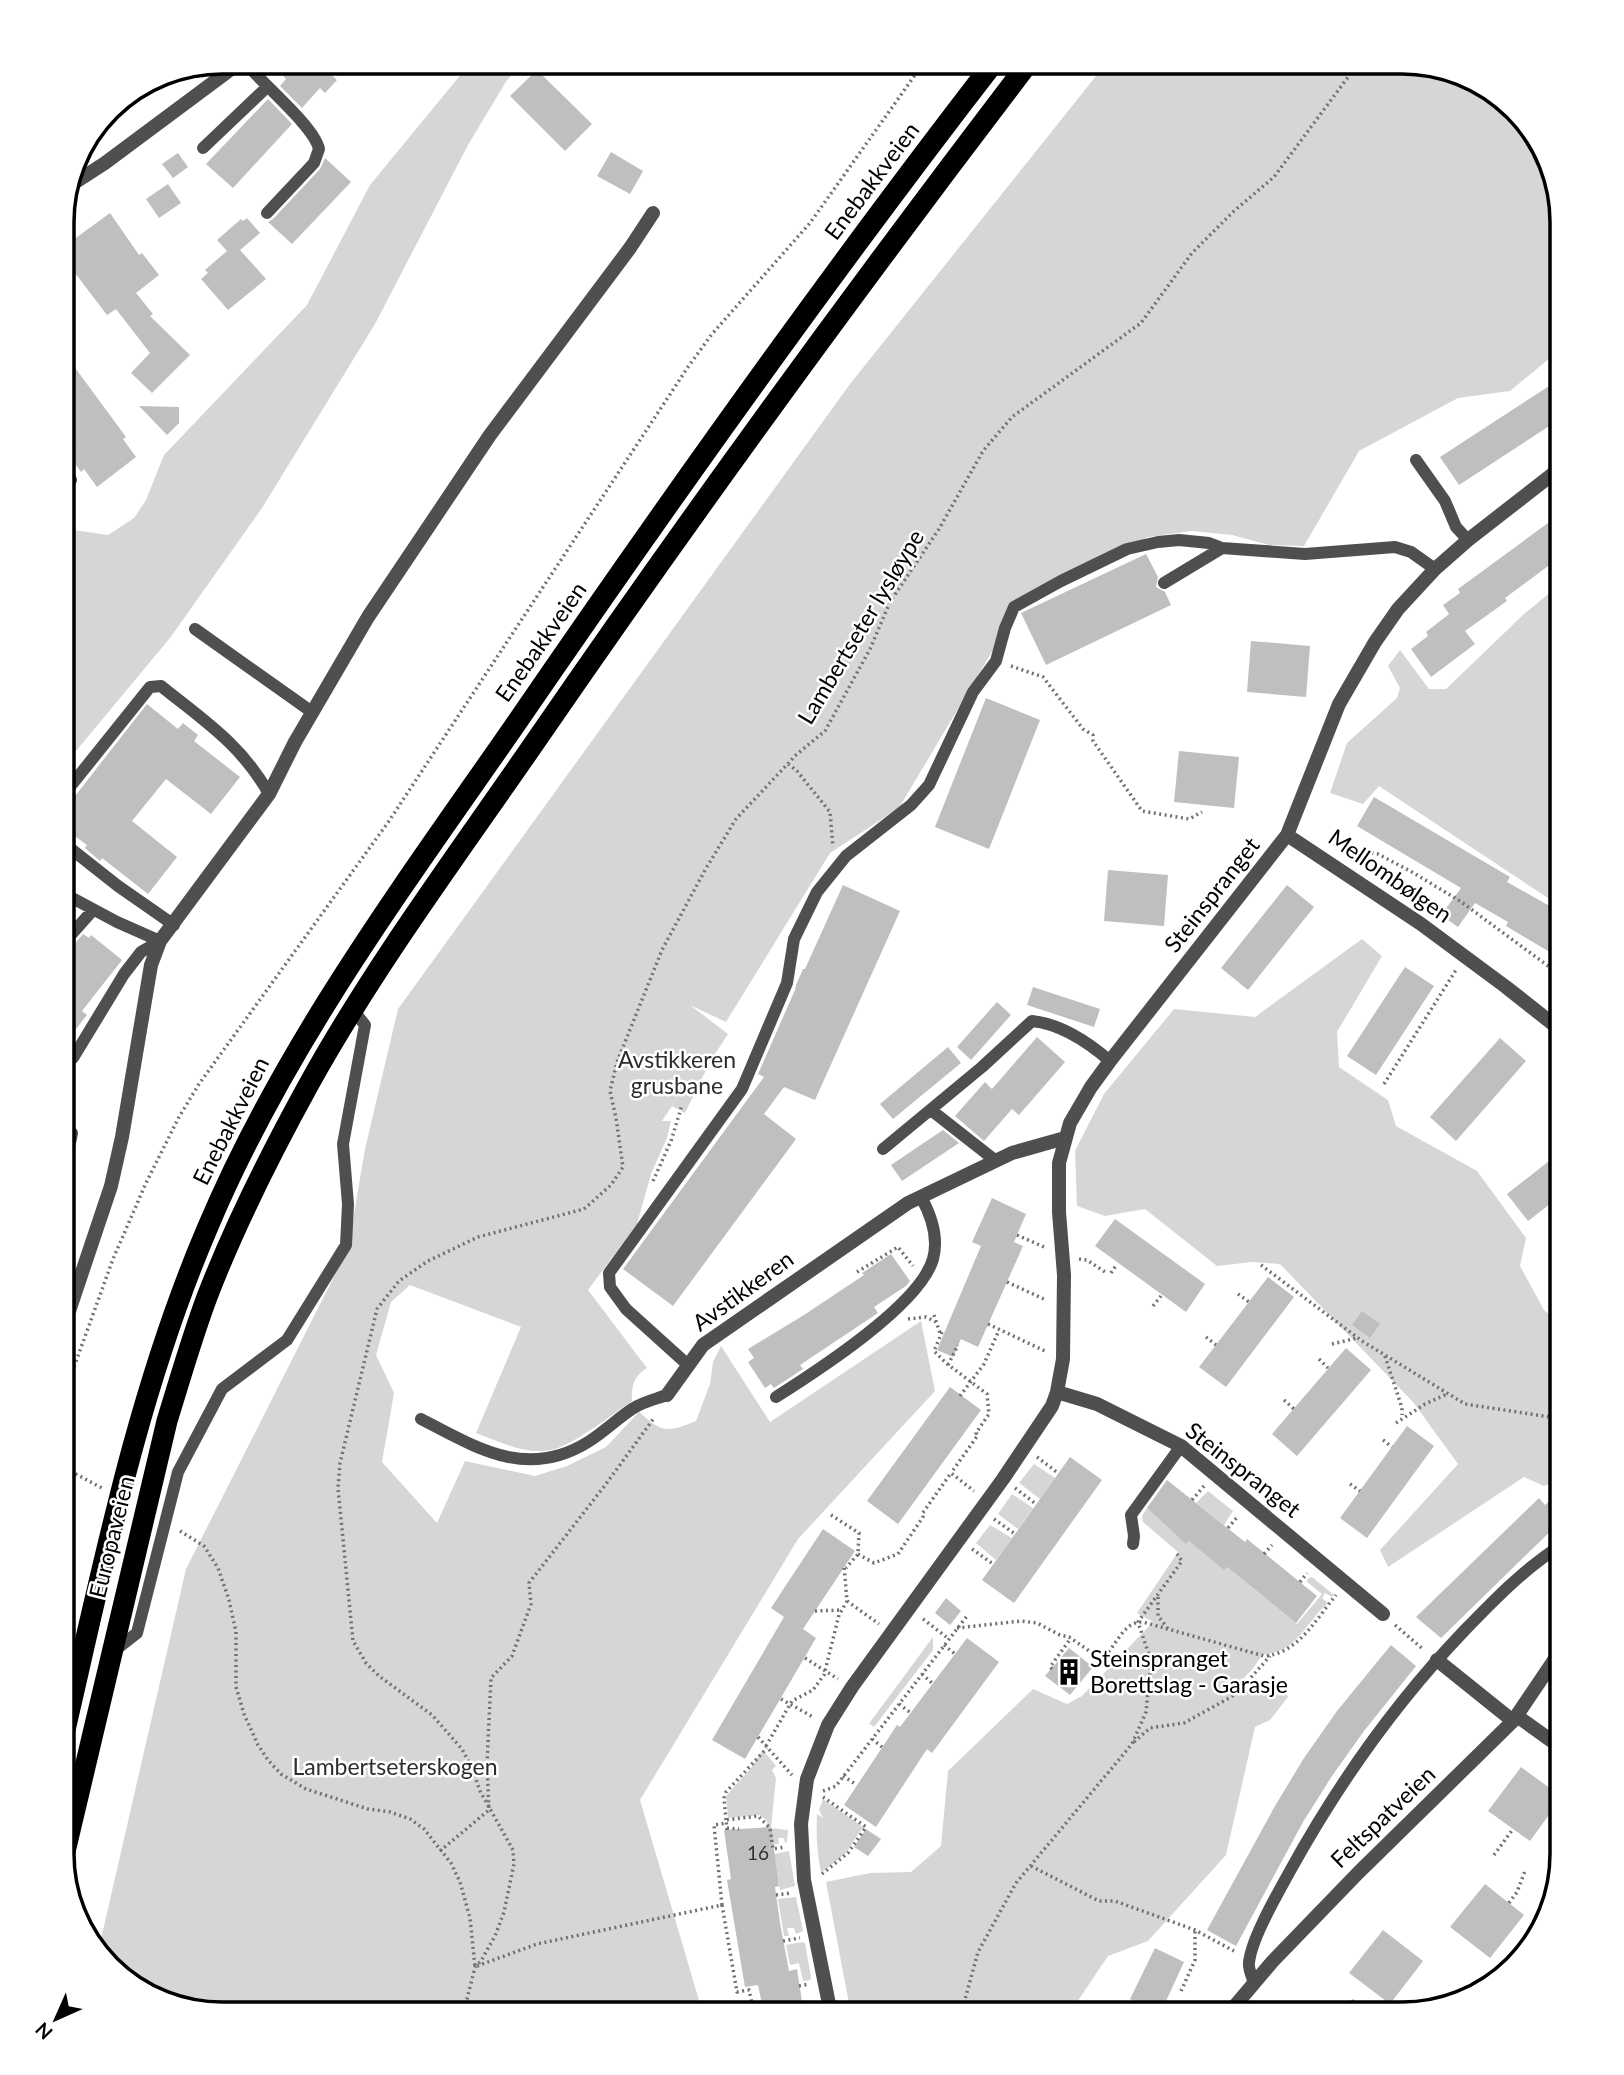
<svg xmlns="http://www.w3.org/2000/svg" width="1624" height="2075" font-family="Lato,sans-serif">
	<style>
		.green { fill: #d6d6d6 }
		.building { fill: #bfbfbf }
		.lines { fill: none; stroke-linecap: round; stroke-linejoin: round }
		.path { stroke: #717171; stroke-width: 3.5; stroke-dasharray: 2 3.5; stroke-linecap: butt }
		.lane { stroke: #4f4f4f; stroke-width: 12 }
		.street { stroke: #4f4f4f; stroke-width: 14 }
		.highway { stroke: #000; stroke-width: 21 }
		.labels { text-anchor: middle; stroke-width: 5; stroke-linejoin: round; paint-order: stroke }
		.number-label { font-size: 19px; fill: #303030 }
		.street-label { font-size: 23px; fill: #000; stroke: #fff }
		.park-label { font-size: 23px; fill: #2d2d2d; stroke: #fff }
		.poi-label { font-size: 23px; fill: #000; stroke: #fff; text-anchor: start }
		.rim { fill: none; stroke: #000; stroke-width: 3.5 }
	</style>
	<rect width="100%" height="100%" fill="#fff"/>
	<path class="green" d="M472 61H526L507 80 468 145 375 324 262 508 170 638 61 769 62 531 67 529 108 535 134 518 146 500 164 455 307 305 370 185Z
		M1108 61 1413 62 1483 83 1536 133 1563 221V339L1551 357 1510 391 1458 398 1359 451 1304 546 1269 545 1232 535 1192 531 1148 537 1025 596 899 808 830 853 726 1022 690 1005 728 1034 711 1060 685 1113 672 1106 662 1121H671L667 1138 651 1174 637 1224 588 1290 647 1368C634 1376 631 1386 632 1401 613 1414 572 1446 551 1450 527 1455 499 1442 476 1433L521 1327 410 1285 391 1302 376 1355 394 1393 382 1462 437 1523 465 1461 535 1476 567 1466 606 1447 639 1412C663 1433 666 1433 696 1421L710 1384 713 1362 721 1346 770 1422 921 1321 935 1391 798 1539 640 1800 703 2014H221L142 1993 98 1952 186 1569 348 1249 365 1149 398 1009 850 384Z
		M1563 582V908L1379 786 1363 804 1330 793 1347 743 1397 698 1400 688 1388 666 1400 650 1429 689H1446L1524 614Z
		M1362 939 1382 956 1337 1032 1339 1067 1388 1100 1396 1126 1477 1171 1526 1238 1520 1266 1544 1310 1563 1327V1478L1544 1486 1524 1477 1388 1567 1380 1550 1458 1464 1413 1402 1280 1264 1252 1262 1217 1266 1145 1209 1105 1216 1077 1206 1075 1151 1104 1094 1174 1009 1255 1017Z
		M1034 1464 1055 1478 1040 1499 1019 1483Z
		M1208 1491 1233 1511 1224 1525 1196 1503Z
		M1012 1494 1033 1508 1018 1529 998 1514Z
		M1147 1508 1186 1543 1189 1541 1227 1567 1297 1624 1322 1594 1306 1581 1309 1578 1312 1577 1334 1595 1332 1597 1325 1593 1322 1598 1328 1603C1306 1622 1296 1654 1263 1654L1254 1667 1232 1692 1279 1680 1288 1697 1270 1720 1255 1727 1226 1855 1148 1941 1108 1956 1069 2014H851L826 1882 870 1873 911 1872 941 1846 948 1771 1033 1689 1067 1704 1082 1696 1153 1622 1137 1613 1178 1552 1143 1522 1142 1516Z
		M990 1525 1012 1538 996 1560 976 1543Z
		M933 1637V1650L874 1727 870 1724 868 1725Z
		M763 1750 776 1766 772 1770 776 1778 771 1828 788 1830 787 1842 785 1843 784 1838H778L779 1844 770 1845 767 1821 760 1815 728 1818 726 1796 751 1768Z
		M823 1799 863 1827 846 1853 821 1873C817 1853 816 1834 817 1814L823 1818 819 1810Z
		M789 1851 795 1886 780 1890 774 1854Z
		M796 1897 803 1931 796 1934 794 1928H787L789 1936H784L778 1899Z
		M802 1942 805 1943 811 1977 810 1980 803 1981 799 1963 790 1965 786 1945Z"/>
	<path class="building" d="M290 61H317L337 80 325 93 320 88 302 108 280 86 286 79 280 72Z
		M537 70 592 124 565 151 510 96Z
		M268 99 292 124 233 188 206 164Z
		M611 152 643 171 630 194 597 176Z
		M178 153 188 167 173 178 162 164Z
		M325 158 351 182 292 244 268 222 273 219 320 169Z
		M168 184 181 203 159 218 146 199Z
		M110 213 139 255 142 253 159 275 136 293 153 314 150 316 190 355 152 393 131 373 150 353 116 309 107 315 75 273 62 282V248Z
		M247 218 260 233 240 250 266 279 228 310 201 279 208 273 205 270 227 251 217 240 241 219 243 221Z
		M62 350 126 437 123 439 136 457 97 487 84 469 81 472 67 452 76 446 62 426Z
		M1563 377V417L1459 485 1440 457Z
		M139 406 179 407V423L167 435Z
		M1563 512V555L1505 598 1507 601 1465 631 1475 644 1431 677 1411 649 1428 636 1426 632 1449 614 1443 605 1460 593 1458 589Z
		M1146 554 1158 577 1156 587 1165 592 1171 605 1046 665 1021 613Z
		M1251 641 1310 646 1306 697 1247 692Z
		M986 698 1040 720 989 849 935 827Z
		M147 704 178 729 183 723 198 735 194 741 240 777 211 814 166 779 132 821 177 857 148 894 102 858 100 861 85 848 87 845 61 826V814Z
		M1179 751 1239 757 1234 808 1174 802Z
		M1374 797 1510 877 1507 882 1553 908 1551 913 1563 920V960L1506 926 1508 922 1475 903 1458 927 1441 915 1461 888 1357 826Z
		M1108 870 1168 875 1164 926 1104 921Z
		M843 885 900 911 815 1100 784 1087 764 1114 796 1139 673 1306 623 1269 764 1077 758 1074 795 990 796 985 803 969H805Z
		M1287 885 1314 907 1248 990 1221 968Z
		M83 934 89 938 91 935 122 960 82 1011 87 1015 76 1029 71 1025 61 1038V955L68 952Z
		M1405 967 1434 986 1376 1075 1347 1056Z
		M1033 987 1100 1009 1094 1027 1027 1005Z
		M997 1002 1011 1015 971 1060 957 1047Z
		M1037 1037 1065 1062 1019 1115 1012 1109 984 1141 955 1116 985 1082 992 1089Z
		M1500 1038 1526 1061 1456 1141 1430 1117Z
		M948 1047 961 1063 893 1119 880 1104Z
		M943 1130 959 1143 902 1181 891 1165Z
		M1563 1150V1194L1528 1221 1507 1194Z
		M992 1198 1026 1214 1014 1242 1023 1246 978 1347 961 1339 953 1357 937 1350 981 1246 972 1242Z
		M1115 1219 1205 1284 1186 1312 1095 1246Z
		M891 1254 910 1281 906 1286 874 1307 878 1313 800 1365 803 1369 774 1388 771 1384 765 1388 748 1362 754 1358 748 1349 804 1315 864 1275 862 1273Z
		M1268 1277 1294 1297 1226 1387 1199 1367Z
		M1362 1311 1380 1324 1370 1338 1352 1325Z
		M1346 1348 1371 1370 1297 1456 1272 1434Z
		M950 1387 981 1410 898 1524 867 1501Z
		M1407 1426 1434 1446 1367 1538 1340 1518Z
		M1070 1457 1102 1480 1014 1603 982 1580Z
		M1167 1480 1245 1542 1247 1539 1317 1596 1296 1623 1227 1567 1224 1570 1189 1541 1186 1544 1147 1508Z
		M1563 1489V1519L1441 1638 1416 1617 1539 1498 1545 1505Z
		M823 1529 855 1551 803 1629 816 1638 745 1759 712 1740 784 1617 771 1608Z
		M946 1598 961 1611 950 1625 935 1613Z
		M967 1638 999 1662 932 1753 927 1749 876 1827 844 1805 897 1725 900 1727Z
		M1391 1645 1416 1666 1364 1731 1332 1776 1303 1822 1236 1946 1207 1930 1275 1806 1304 1758 1337 1711Z
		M1069 1648 1093 1667 1070 1695 1045 1676Z
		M1521 1767 1562 1797 1530 1841 1488 1811Z
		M771 1827 779 1886 775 1887 780 1923 789 1971 797 1969 804 2014H764L758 1985 745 1987 727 1880 731 1879 724 1830Z
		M866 1829 881 1839 868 1856 854 1847Z
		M1485 1884 1524 1915 1490 1958 1450 1927Z
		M1383 1930 1423 1961 1390 2004 1349 1973Z
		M1155 1948 1184 1962 1160 2014H1134L1139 2003 1130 1999Z"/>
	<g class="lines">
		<path class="path" d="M1011 666 1043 677 1083 729 1093 735V741L1142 811 1189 819 1202 812
			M788 764 797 771 830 812 833 847
			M1334 844 1378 854 1412 872 1460 901 1563 977
			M1384 1084 1456 970
			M653 1181 671 1141 682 1105
			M1017 1235 1044 1247
			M1079 1259 1087 1260 1105 1272 1107 1270
			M1261 1265 1362 1341 1465 1404 1563 1419
			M857 1272 898 1247 913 1266
			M1111 1273 1117 1264
			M1007 1282 1046 1300
			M1238 1294 1249 1302
			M1153 1306 1161 1296
			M934 1315 940 1333
			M908 1319 926 1317 936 1322
			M988 1324 1045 1351
			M942 1332 934 1351 946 1363 987 1394 989 1414 976 1433 978 1435 951 1473
			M1206 1337 1216 1345
			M1332 1344 1357 1338
			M1385 1356 1402 1408V1415
			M1319 1359 1328 1368
			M948 1365 958 1345
			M960 1396 984 1364 999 1330
			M1284 1400 1294 1409
			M61 1403 113 1259 146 1183 179 1117 199 1084 389 821 688 367 712 334 810 223 925 61
			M1396 1423 1425 1404 1447 1394
			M1383 1440 1392 1447
			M1037 1457 1058 1473
			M61 1466 102 1488
			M1350 1484 1360 1491
			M1015 1488 1036 1504
			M1192 1500 1204 1486
			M831 1515 859 1533 858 1554 846 1568
			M994 1519 1015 1534
			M1228 1528 1238 1516
			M180 1531 204 1546 218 1568 229 1600 236 1632V1687L244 1714 258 1745 268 1760 281 1774 306 1789 368 1809 390 1812 410 1819 424 1829 451 1863 460 1882 470 1918 475 1967
			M972 1549 993 1564
			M858 1554 874 1563 898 1554 923 1517 922 1514 951 1473 974 1491
			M1264 1554 1272 1545
			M1300 1582 1307 1573
			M1158 1597V1616L1169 1630
			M847 1601 879 1624
			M815 1611 842 1610
			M923 1619 949 1639
			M1395 1625 1424 1650
			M957 1628 1021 1621 1037 1623 1060 1635 1069 1637 1101 1659C1116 1649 1122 1621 1143 1622L1264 1656C1298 1654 1316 1619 1336 1595
			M944 1645 955 1654
			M805 1658 838 1679
			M1052 1669 1050 1667 1071 1638
			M922 1674 933 1684
			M781 1699 813 1717
			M899 1704 911 1713
			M758 1737 792 1775
			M872 1739 882 1747
			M1134 1742 1150 1728 1184 1723 1231 1697 1239 1691 1270 1656
			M766 1746 792 1701 813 1690 824 1675 839 1615 847 1601 844 1566
			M843 1776 857 1785
			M823 1791 836 1786 967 1616
			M726 1820 724 1798 726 1792 767 1748
			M727 1828 739 1829
			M727 1830 726 1820 758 1816 770 1828 773 1849 785 1847
			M440 1851 489 1810 487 1764 491 1678 512 1656 531 1604 529 1583 606 1484 654 1418
			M1494 1855 1513 1829
			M1031 1866 1099 1901H1115L1195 1930 1234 1951
			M822 1874 848 1853 866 1827 823 1797
			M776 1895 791 1893
			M1509 1903 1517 1892 1525 1871
			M722 1905 737 1992 749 1990 754 2014
			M783 1941 800 1938
			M477 1966 537 1944 722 1905 714 1825 727 1823
			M799 1986 809 1984
			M1490 1988 1549 1905
			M1181 1991 1195 1960V1930
			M1352 2000 1358 2014
			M459 2014 467 1999 475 1967 481 1961 495 1936 504 1912 514 1864 513 1850 480 1791 472 1768 462 1749 432 1715 379 1676 366 1663 353 1641 338 1488 340 1463 377 1309 399 1281 428 1261 478 1237 584 1209 611 1185 623 1167 616 1118 610 1091 617 1062 662 950 705 870 736 819 796 755 825 731 870 649 890 602 939 529 983 451 1012 417 1141 323 1192 253 1234 211 1274 177 1351 73 1363 62
			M961 2014 978 1952 1016 1883 1132 1744 1146 1712 1151 1661 1138 1622 1182 1561 1177 1554"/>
		<path class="lane" d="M244 61C262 84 314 126 319 149L314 163 267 213
			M203 148 266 88
			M1416 460 1445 501 1456 527 1468 540
			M62 466 71 480
			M1164 583 1222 548
			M195 629 312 712
			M61 798 150 687 161 686C203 720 242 745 269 794
			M61 841 118 886 174 925
			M61 892 117 922 160 941
			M61 946 93 910
			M73 1058 124 974 141 952 160 941
			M931 1110 996 1161
			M883 1149 982 1067 1032 1021C1062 1024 1088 1042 1110 1061
			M61 1187 72 1133
			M688 1365 626 1309 610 1287 609 1273 742 1089 787 983 794 939 817 892 846 856 911 805 929 785 973 692 996 661 1005 628 1014 607 1061 581 1127 549 1158 542 1179 540 1209 543 1222 548 1305 554 1395 547 1411 552 1435 569
			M776 1397C817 1371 920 1305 933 1259 939 1237 931 1215 921 1197
			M421 1419C477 1448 527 1480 588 1442 604 1432 617 1419 632 1409 642 1402 656 1399 667 1395
			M1133 1544 1134 1536 1131 1515 1181 1446
			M114 1651 137 1633 178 1472 222 1389 287 1340 346 1245 348 1204 343 1144 365 1025 353 1010
			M1254 1983C1252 1977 1248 1968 1249 1963 1251 1939 1278 1893 1290 1871 1338 1784 1395 1703 1464 1631 1495 1599 1525 1568 1563 1544"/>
		<path class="street" d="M68 187 105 163 242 61
			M1287 835 1421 924 1506 987 1563 1032
			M61 1335 111 1186 122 1137 151 965 160 941 269 794 295 742 368 617 490 435 630 248 653 213
			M1057 1392 1097 1404 1181 1446 1383 1614
			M667 1395 703 1345 908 1203 1012 1153 1065 1138
			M1437 1660 1513 1721
			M1517 1716 1563 1749
			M831 2014 804 1880 801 1824 807 1779 828 1725 852 1687 1003 1479 1052 1406 1057 1392 1063 1359 1064 1275 1059 1212V1163L1070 1123 1091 1087 1110 1061 1287 835 1339 704 1375 642 1398 609 1435 569 1468 540 1563 466
			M1228 2014 1272 1962 1359 1872 1513 1721 1563 1647"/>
		<path class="highway" d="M61 1747C102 1572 136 1395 207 1229 283 1048 401 889 513 728 668 502 827 278 995 61
			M63 1860 167 1421C180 1379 192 1337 207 1297 235 1224 271 1153 309 1084 376 963 463 847 542 732 699 504 862 281 1030 61"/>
	</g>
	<defs>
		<symbol id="building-bare" viewBox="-9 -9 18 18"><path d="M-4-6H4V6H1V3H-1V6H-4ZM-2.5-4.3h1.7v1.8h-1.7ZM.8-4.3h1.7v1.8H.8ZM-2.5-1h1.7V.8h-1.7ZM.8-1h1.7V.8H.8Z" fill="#000" stroke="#fff" stroke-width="2.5" paint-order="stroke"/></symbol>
	</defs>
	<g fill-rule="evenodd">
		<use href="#building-bare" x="1050" y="1653" width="38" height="38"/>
	</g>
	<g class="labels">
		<g class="number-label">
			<text x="758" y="1860">16</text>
		</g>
		<g class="street-label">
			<text transform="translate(872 181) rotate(-53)" y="8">Enebakkveien</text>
			<text transform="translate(861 627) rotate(-59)" y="8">Lambertseter lysløype</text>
			<text transform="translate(541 642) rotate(-55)" y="8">Enebakkveien</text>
			<text transform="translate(1390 876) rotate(35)" y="8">Mellombølgen</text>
			<text transform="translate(1212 895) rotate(-52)" y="8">Steinspranget</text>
			<text transform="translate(231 1121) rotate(-63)" y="8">Enebakkveien</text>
			<text transform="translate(743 1291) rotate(-36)" y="8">Avstikkeren</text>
			<text transform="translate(1243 1470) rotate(38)" y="8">Steinspranget</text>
			<text transform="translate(112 1537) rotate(-76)" y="8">Europaveien</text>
			<text transform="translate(1383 1817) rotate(-44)" y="8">Feltspatveien</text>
		</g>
		<g class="park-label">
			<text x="677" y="1068">Avstikkeren<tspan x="677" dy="26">grusbane</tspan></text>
			<text x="395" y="1775">Lambertseterskogen</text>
		</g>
		<g class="poi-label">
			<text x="1090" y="1667">Steinspranget<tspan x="1090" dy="26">Borettslag - Garasje</tspan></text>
		</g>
	</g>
	<path d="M0 0H1624V2075H0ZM222 74H1402A148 148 0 0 1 1550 222V1854A148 148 0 0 1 1402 2002H222A148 148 0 0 1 74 1854V222A148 148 0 0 1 222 74Z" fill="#fff" fill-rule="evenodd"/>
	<path class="rim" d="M222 74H1402A148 148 0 0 1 1550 222V1854A148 148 0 0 1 1402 2002H222A148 148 0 0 1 74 1854V222A148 148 0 0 1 222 74Z"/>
	<g transform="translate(56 2019) rotate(225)" stroke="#ffffff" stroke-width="5" paint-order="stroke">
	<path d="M0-5L12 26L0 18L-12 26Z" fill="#000000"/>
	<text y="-10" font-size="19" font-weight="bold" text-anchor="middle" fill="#000000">N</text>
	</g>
</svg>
